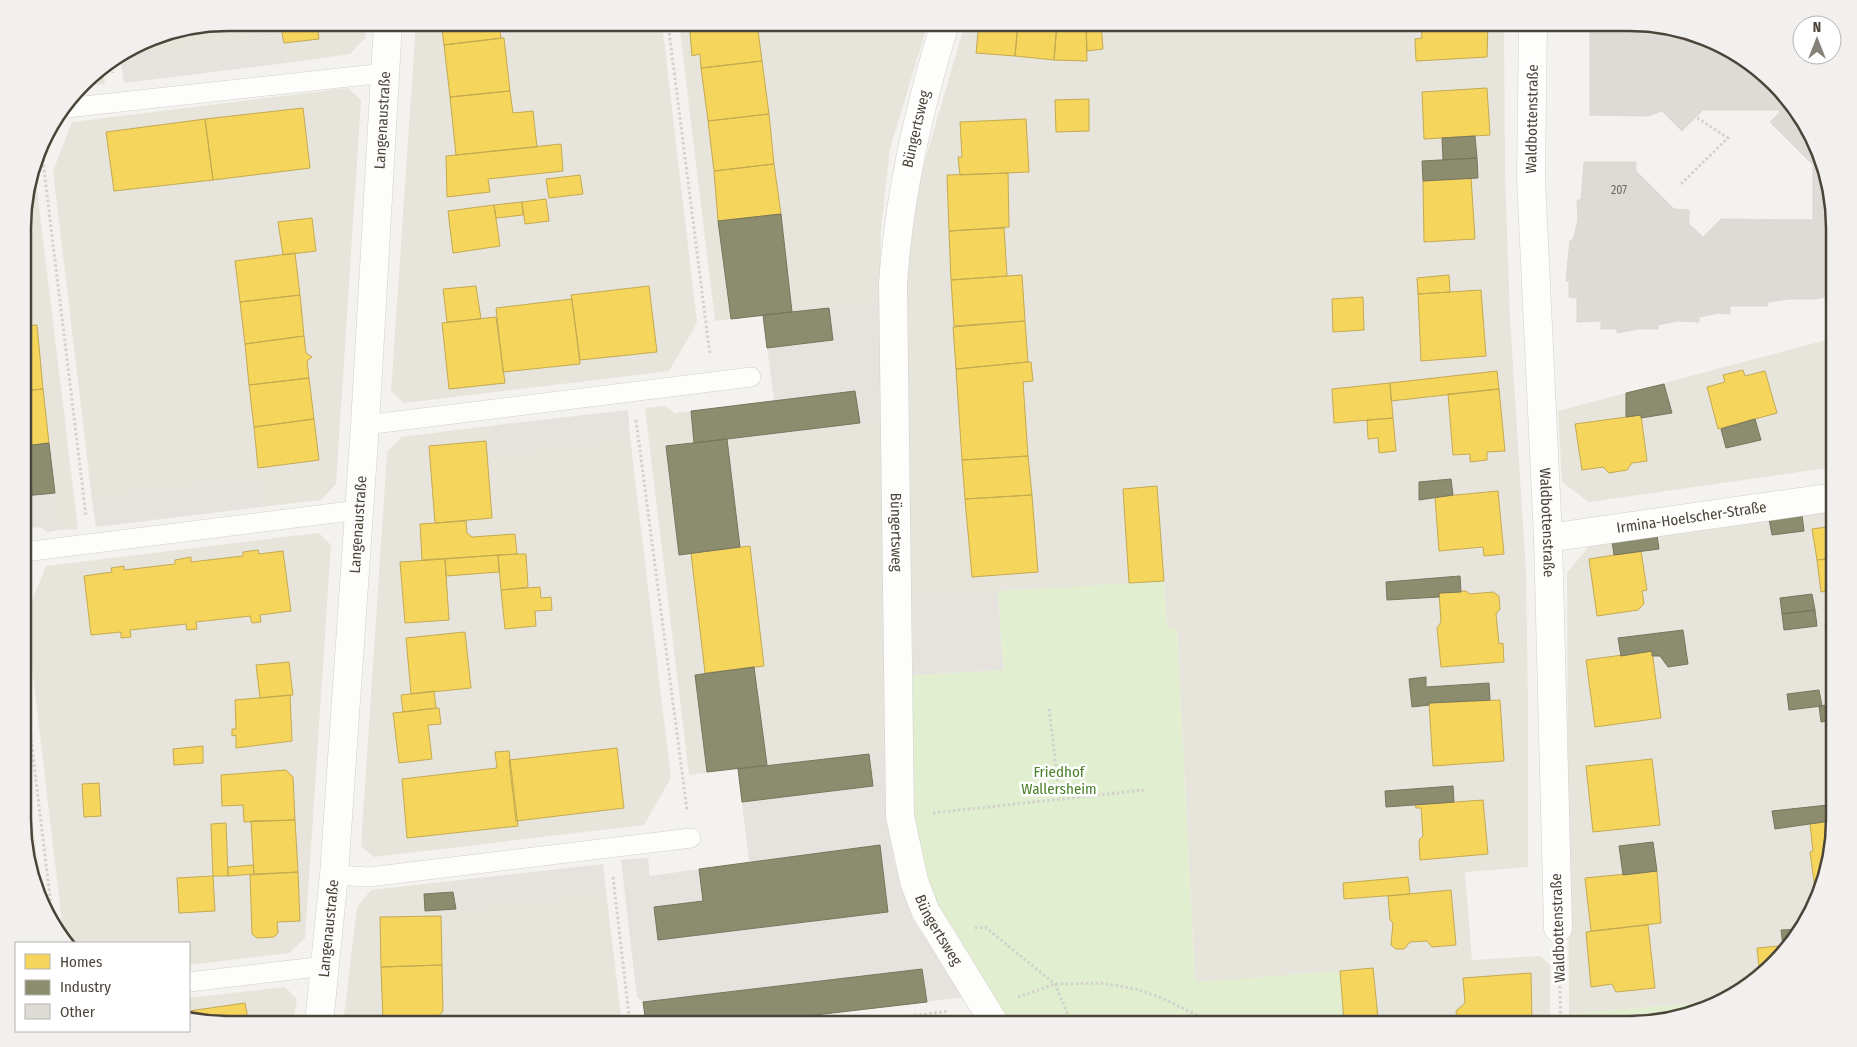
<svg xmlns="http://www.w3.org/2000/svg" width="1857" height="1047" font-family="'Fira Sans Condensed',sans-serif">
	<style>
		.residential { fill: #e7e4dc }
		.industrial { fill: #e6e2de }
		.green { fill: #e1eecf }
		.parking { fill: #e6e3df }
		.homes { fill: #f6d55c; stroke: #c3aa52 }
		.industry { fill: #8c8c6e; stroke: #78765e }
		.building { fill: #dedbd6; stroke: #dcd9d4 }
		.lines { fill: none; stroke-linecap: round; stroke-linejoin: round }
		.service-casing { stroke: #d2d0cb; stroke-width: 20 }
		.minor-casing { stroke: #d2d0cb; stroke-width: 29 }
		.path { stroke: #d3d2cc; stroke-width: 3; stroke-dasharray: 2.5 2.5; stroke-linecap: butt }
		.service { stroke: #fdfdfc; stroke-width: 19 }
		.minor { stroke: #fdfdfc; stroke-width: 28 }
		.labels { text-anchor: middle; stroke-width: 5; stroke-linejoin: round; paint-order: stroke }
		.number-label { font-size: 12px; fill: #706a61 }
		.street-label { font-size: 15px; fill: #4b4439; stroke: #fff }
		.park-label { font-size: 15px; fill: #4a7f2a; stroke: #fff }
		.rim { fill: none; stroke: #4b4439; stroke-width: 2.5 }
	</style>
	<rect width="100%" height="100%" fill="#f4f2ee"/>
	<path class="residential" d="M228 23H366L365 38 350 54 286 63 283 35 124 54 150 38Z
		M416 23H662L697 323 669 371 404 403 391 391Z
		M679 23H928L890 149 881 229 880 302 715 321Z
		M965 23H1504L1505 172 1510 320 1526 572 1528 703V867L1465 872 1472 960 1540 956 1550 965V1024H1344L1340 971 1195 983 1177 628 1167 629 1164 581 911 598 905 283 915 195Z
		M103 67 105 84 83 86 92 74Z
		M348 88 361 100 336 484 321 500 261 507 257 480 92 499 53 171 72 122Z
		M35 173 78 529 58 530 53 493 24 496V202L33 174Z
		M1834 338V467L1589 502 1562 482 1558 411Z
		M665 406 675 413 691 411 694 442 883 421 889 751 689 775 645 408Z
		M489 426 492 454 630 437 671 778 644 825 374 857 361 846 387 452 401 437Z
		M1834 511V832L1807 921 1774 964 1732 997 1719 1001 1569 1014 1567 573 1591 544Z
		M319 533 331 545 305 938 289 953 189 965V943H68L64 940 26 616 46 566Z
		M24 750 41 890 24 845Z
		M452 881 456 909 606 891 622 1024H343L357 907 371 890Z
		M285 987 297 999 293 1024H228L189 1019V998Z"/>
	<path class="industrial" d="M880 302 883 421 694 443 691 411 774 400 763 315Z
		M53 493 58 530 47 532 41 527 24 529V496Z
		M889 751 887 818 895 865 913 920 964 997 738 1024H646L643 1002 637 997 621 860 648 858 650 876 749 862 738 769Z"/>
	<path class="green" d="M1164 581 1167 629 1177 628 1195 982 1340 971 1344 1024H1009L939 916 920 859 911 814 913 675 1003 670 998 591Z
		M1719 1001 1642 1024H1568L1569 1014Z
		M975 1016 980 1024H916Z"/>
	<path class="parking" d="M283 35 286 63 124 83 120 57 124 54Z
		M628 410 630 437 492 454 489 426Z
		M257 479 261 507 96 527 92 499Z
		M998 591 1003 670 913 675 911 598Z
		M603 864 606 891 456 909 452 881Z"/>
	<path class="homes" d="M280 23H317L319 39 284 43Z
		M441 23H499L501 38 444 45Z
		M696 23H757L762 61 701 68 700 54 692 56 690 32 697 31Z
		M979 23H1018L1015 56 976 53Z
		M1018 23H1057L1054 60 1015 56Z
		M1057 23H1086L1087 61 1054 60Z
		M1086 23H1101L1103 49 1087 51Z
		M1190 23H1218L1191 28Z
		M1421 23H1488L1487 57 1416 61 1415 39 1422 38Z
		M504 38 510 91 450 97 444 45Z
		M762 61 769 114 708 121 701 68Z
		M1487 88 1490 135 1424 139 1422 92Z
		M510 91 513 113 533 111 537 147 456 155 450 97Z
		M1089 99V131L1056 132 1055 100Z
		M303 108 310 168 213 180 205 119Z
		M769 114 774 164 714 171 708 121Z
		M205 119 213 180 114 191 106 132Z
		M1026 119 1029 172 960 175 958 157H962L960 122Z
		M561 144 563 171 488 179 490 192 447 197 446 156Z
		M774 164 781 214 718 221 714 171Z
		M1008 173 1009 227 949 231 947 175Z
		M580 175 583 194 549 198 546 179Z
		M1471 177 1475 239 1424 242 1423 181Z
		M546 199 549 221 525 224 522 202Z
		M522 202 523 215 496 218 494 205Z
		M494 205 500 246 453 253 448 211Z
		M312 218 316 251 283 255 278 222Z
		M1004 228 1007 276 951 280 949 231Z
		M295 253 300 295 240 302 235 261Z
		M1022 275 1025 321 954 326 951 280Z
		M1449 275 1450 292 1418 294 1417 278Z
		M476 286 481 319 447 322 443 289Z
		M649 286 657 352 580 360 571 295Z
		M1481 290 1486 356 1421 361 1418 294Z
		M300 295 304 336 245 344 240 302Z
		M1363 297 1364 330 1333 332 1332 299Z
		M572 299 580 364 503 372 496 308Z
		M496 317 505 383 449 389 442 323Z
		M1025 321 1028 362 956 369 953 327Z
		M37 325 43 389 24 391V326Z
		M304 336 306 353 312 357 307 361 309 378 249 385 245 344Z
		M1028 362H1031L1033 381 1023 382 1028 456 962 460 956 369Z
		M1743 370 1745 376 1765 371 1777 413 1718 429 1707 387 1725 382 1723 375Z
		M1497 371 1499 389 1391 401 1390 383Z
		M309 378 314 419 254 427 249 385Z
		M1390 383 1393 418 1334 423 1332 389Z
		M43 389 49 443 24 446V391Z
		M1499 389 1505 451 1487 452V460L1470 462V454L1453 455 1448 394Z
		M1641 415 1647 461 1632 463 1627 470 1609 473 1603 467 1582 470 1575 424Z
		M1393 418 1396 451 1379 453 1378 438 1368 439 1367 420Z
		M314 419 319 460 258 468 254 427Z
		M486 441 492 518 435 523 429 446Z
		M1028 456 1032 495 965 499 962 460Z
		M1157 486 1164 581 1129 583 1123 489Z
		M1498 491 1504 554 1484 556 1483 547 1439 551 1435 497Z
		M1032 495 1038 572 972 577 965 499Z
		M466 521 467 533 472 537 515 534 517 554 422 560 420 524Z
		M1834 526V558L1817 560 1812 529Z
		M750 546 764 666 705 673 691 553Z
		M258 550 259 554 283 551 291 611 260 615 261 622 252 623 250 616 196 622 197 629 187 630 186 624 130 630 131 637 121 638V632L91 635 84 576 112 572 111 568 124 566V570L175 564V560L191 557V562L243 556V552Z
		M1641 551 1647 590 1642 591 1644 604 1638 610 1597 616 1589 559Z
		M517 554H526L528 587 501 590 498 555Z
		M498 555 499 572 446 576 445 559Z
		M1834 558V590L1821 592 1817 560Z
		M445 559 449 620 405 623 400 562Z
		M540 587 541 598 551 597 552 610 535 611 536 626 505 629 501 590Z
		M1466 591 1470 594 1493 592 1499 596 1500 609 1496 614 1499 644 1503 643 1504 662 1441 667 1437 628 1441 622 1439 593Z
		M1834 624V656L1829 657 1825 625Z
		M465 632 471 688 411 694 406 638Z
		M1652 651 1661 718 1595 727 1586 660Z
		M1834 656V687H1833L1829 657Z
		M289 662 293 695 260 698 256 665Z
		M434 691 436 708 403 712 401 695Z
		M290 695 292 741 236 748V735L232 736V729H236L235 700Z
		M1500 700 1504 761 1433 766 1429 703Z
		M439 708 441 724 428 725 432 759 399 763 393 713Z
		M203 746V763L174 765 173 749Z
		M617 748 624 808 516 821 509 760Z
		M509 751 518 826 407 838 402 779 497 768 495 752Z
		M1652 759 1660 825 1593 832 1586 766Z
		M286 770 293 777 295 820 244 822 243 805 222 806 221 775Z
		M99 783 101 816 84 817 82 784Z
		M1483 800 1488 854 1420 860 1419 840 1423 836 1421 808H1416L1415 805Z
		M295 820 298 872 254 874 251 821Z
		M1830 821H1834V832L1817 889H1815L1810 852 1813 851 1810 824Z
		M226 823 228 876H213L211 824Z
		M253 865 254 874 228 876V867Z
		M1657 871 1661 923 1591 931 1585 878Z
		M298 872 300 921 277 922 278 933 274 937 257 938 252 934 250 875Z
		M213 876 215 911 179 913 177 878Z
		M1408 877 1410 894 1344 899 1343 883Z
		M1451 890 1456 945 1432 947 1427 941 1410 942 1404 949H1396L1391 945 1393 923 1390 920 1388 896Z
		M441 916 442 965 381 967 380 917Z
		M1648 925 1655 988 1616 992 1612 984 1591 987 1586 932Z
		M1789 945 1774 964 1755 979 1754 973 1759 967 1757 948Z
		M442 965 443 1011 435 1020 383 1021 381 967Z
		M1373 968 1378 1018 1344 1021 1340 971Z
		M1531 973 1532 1024H1457L1456 1011 1465 1003 1463 978Z
		M245 1003 249 1024H228L189 1019V1011Z"/>
	<path class="industry" d="M1475 136 1477 158 1443 160 1442 138Z
		M1477 158 1478 178 1423 181 1422 161Z
		M781 214 792 312 731 319 718 221Z
		M24 224 29 262 24 263Z
		M829 308 833 340 767 348 763 315Z
		M1664 384 1672 413 1641 418V415L1626 417V393Z
		M855 391 860 423 694 443 691 411Z
		M1755 419 1761 440 1726 448 1721 429Z
		M727 439 740 547 679 555 666 446Z
		M49 443 55 493 24 496V446Z
		M1451 479 1453 495 1419 500V482Z
		M1802 515 1804 531 1772 535 1769 519Z
		M1657 535 1659 549 1614 555 1612 541Z
		M1460 576 1461 592 1439 593V597L1387 600 1386 582Z
		M1812 594 1815 610 1782 614 1780 598Z
		M1815 610 1817 626 1784 630 1782 614Z
		M1683 630 1688 664 1668 667 1660 656H1652V651L1621 656 1618 638Z
		M754 667 767 765 707 772 695 675Z
		M1426 677V687L1489 683 1490 700 1429 703V705L1412 707 1409 679Z
		M1819 690 1822 706 1789 710 1787 694Z
		M1834 704V720L1821 722 1819 706Z
		M869 754 873 786 742 802 738 769Z
		M1453 786 1454 802 1386 807 1385 791Z
		M1828 805 1830 821 1775 829 1772 811Z
		M1653 842 1657 871 1623 875 1619 846Z
		M880 845 888 912 658 940 654 907 703 901 699 869Z
		M453 892 456 909 425 911 424 894Z
		M1802 929 1789 945 1783 946 1781 930Z
		M922 969 927 1002 738 1024H646L643 1002Z"/>
	<path class="building" d="M1590 23 1648 25V116L1590 115Z
		M1648 33 1650 35H1686L1689 33 1731 50 1800 114 1824 162 1834 214V295L1815 299H1788L1768 302V306H1730V314L1718 313 1699 317V322L1677 321 1658 325V329H1638L1617 333V329H1601V321L1577 322V298L1569 297V281H1566L1570 240H1573L1578 220 1577 200H1581L1584 162H1636V171L1674 209 1689 210V224L1703 237 1721 219 1813 220V165L1770 122 1780 112 1779 110H1703L1682 131 1662 111 1648 116Z"/>
	<g class="lines">
		<defs>
			<path id="service" d="M66 108 385 73
				M365 425 751 377
				M24 552 358 510
				M334 875 369 877 691 838
				M189 982 325 966"/>
			<g id="minor">
				<path id="s1" d="M945 23C919 109 899 194 893 284L900 816 914 881 925 910 995 1024"/>
				<path id="s2" d="M1533 23 1531 178 1548 538 1558 928"/>
				<path id="s3" d="M1548 538 1834 497"/>
				<path id="s4" d="M319 1024 334 875 365 425 388 23"/>
			</g>
		</defs>
		<use href="#service" class="service-casing"/>
		<use href="#minor" class="minor-casing"/>
		<path class="path" d="M668 23 710 355
			M112 62 113 73
			M41 145 86 516
			M1681 184 1728 138 1696 117
			M636 420 687 810
			M24 680 53 922
			M1049 709 1060 799
			M933 813 1144 790
			M613 877 630 1024
			M975 928 985 927 1055 984 1072 1024
			M1559 961 1561 1024
			M1018 997 1055 984 1100 983 1136 989 1164 999 1215 1024
			M850 1024 949 1011"/>
		<use href="#service" class="service"/>
		<use href="#minor" class="minor"/>
	</g>
	<g class="labels">
		<g class="number-label">
			<text x="1619" y="194">207</text>
		</g>
		<g class="street-label">
			<text transform="translate(1532 119) rotate(-89)" y="5">Waldbottenstraße</text>
			<text dy="5" stroke="none"><textPath href="#s4" startOffset="906">Langenaustraße</textPath></text>
			<text transform="translate(916 129) rotate(-77)" y="5">Büngertsweg</text>
			<text dy="5" stroke="none"><textPath href="#s3" startOffset="145">Irmina-Hoelscher-Straße</textPath></text>
			<text dy="5" stroke="none"><textPath href="#s2" startOffset="500">Waldbottenstraße</textPath></text>
			<text dy="5" stroke="none"><textPath href="#s4" startOffset="501">Langenaustraße</textPath></text>
			<text dy="5" stroke="none"><textPath href="#s1" startOffset="515">Büngertsweg</textPath></text>
			<text dy="5" stroke="none"><textPath href="#s4" startOffset="96">Langenaustraße</textPath></text>
			<text transform="translate(1558 928) rotate(-92)" y="5">Waldbottenstraße</text>
			<text dy="5" stroke="none"><textPath href="#s1" startOffset="920">Büngertsweg</textPath></text>
		</g>
		<g class="park-label">
			<text x="1059" y="777">Friedhof<tspan x="1059" dy="17">Wallersheim</tspan></text>
		</g>
	</g>
	<path d="M0 0H1857V1047H0ZM228 31H1629A197 197 0 0 1 1826 228V819A197 197 0 0 1 1629 1016H228A197 197 0 0 1 31 819V228A197 197 0 0 1 228 31Z" fill="#f1f0ef" fill-rule="evenodd"/>
	<path class="rim" d="M228 31H1629A197 197 0 0 1 1826 228V819A197 197 0 0 1 1629 1016H228A197 197 0 0 1 31 819V228A197 197 0 0 1 228 31Z"/>
	<rect x="15" y="942" width="175" height="90" fill="#ffffff" stroke="#b7b4b0"/>
	<rect x="25" y="954" width="25" height="15" fill="#f6d55c" stroke="#b7b4b0"/>
	<text x="60" y="967" font-size="15" fill="#4b4439">Homes</text>
	<rect x="25" y="980" width="25" height="15" fill="#8c8c6e" stroke="#b7b4b0"/>
	<text x="60" y="992" font-size="15" fill="#4b4439">Industry</text>
	<rect x="25" y="1004" width="25" height="15" fill="#dedbd6" stroke="#b7b4b0"/>
	<text x="60" y="1017" font-size="15" fill="#4b4439">Other</text>
	<g transform="translate(1817 40)"><circle r="24" fill="#ffffff" stroke="#b7b4b0"/>
	<path d="M0-4L9 19L0 12L-9 19Z" fill="#868178"/>
	<text y="-8" font-size="14" font-weight="bold" text-anchor="middle" fill="#4b4439">N</text>
	</g>
</svg>
